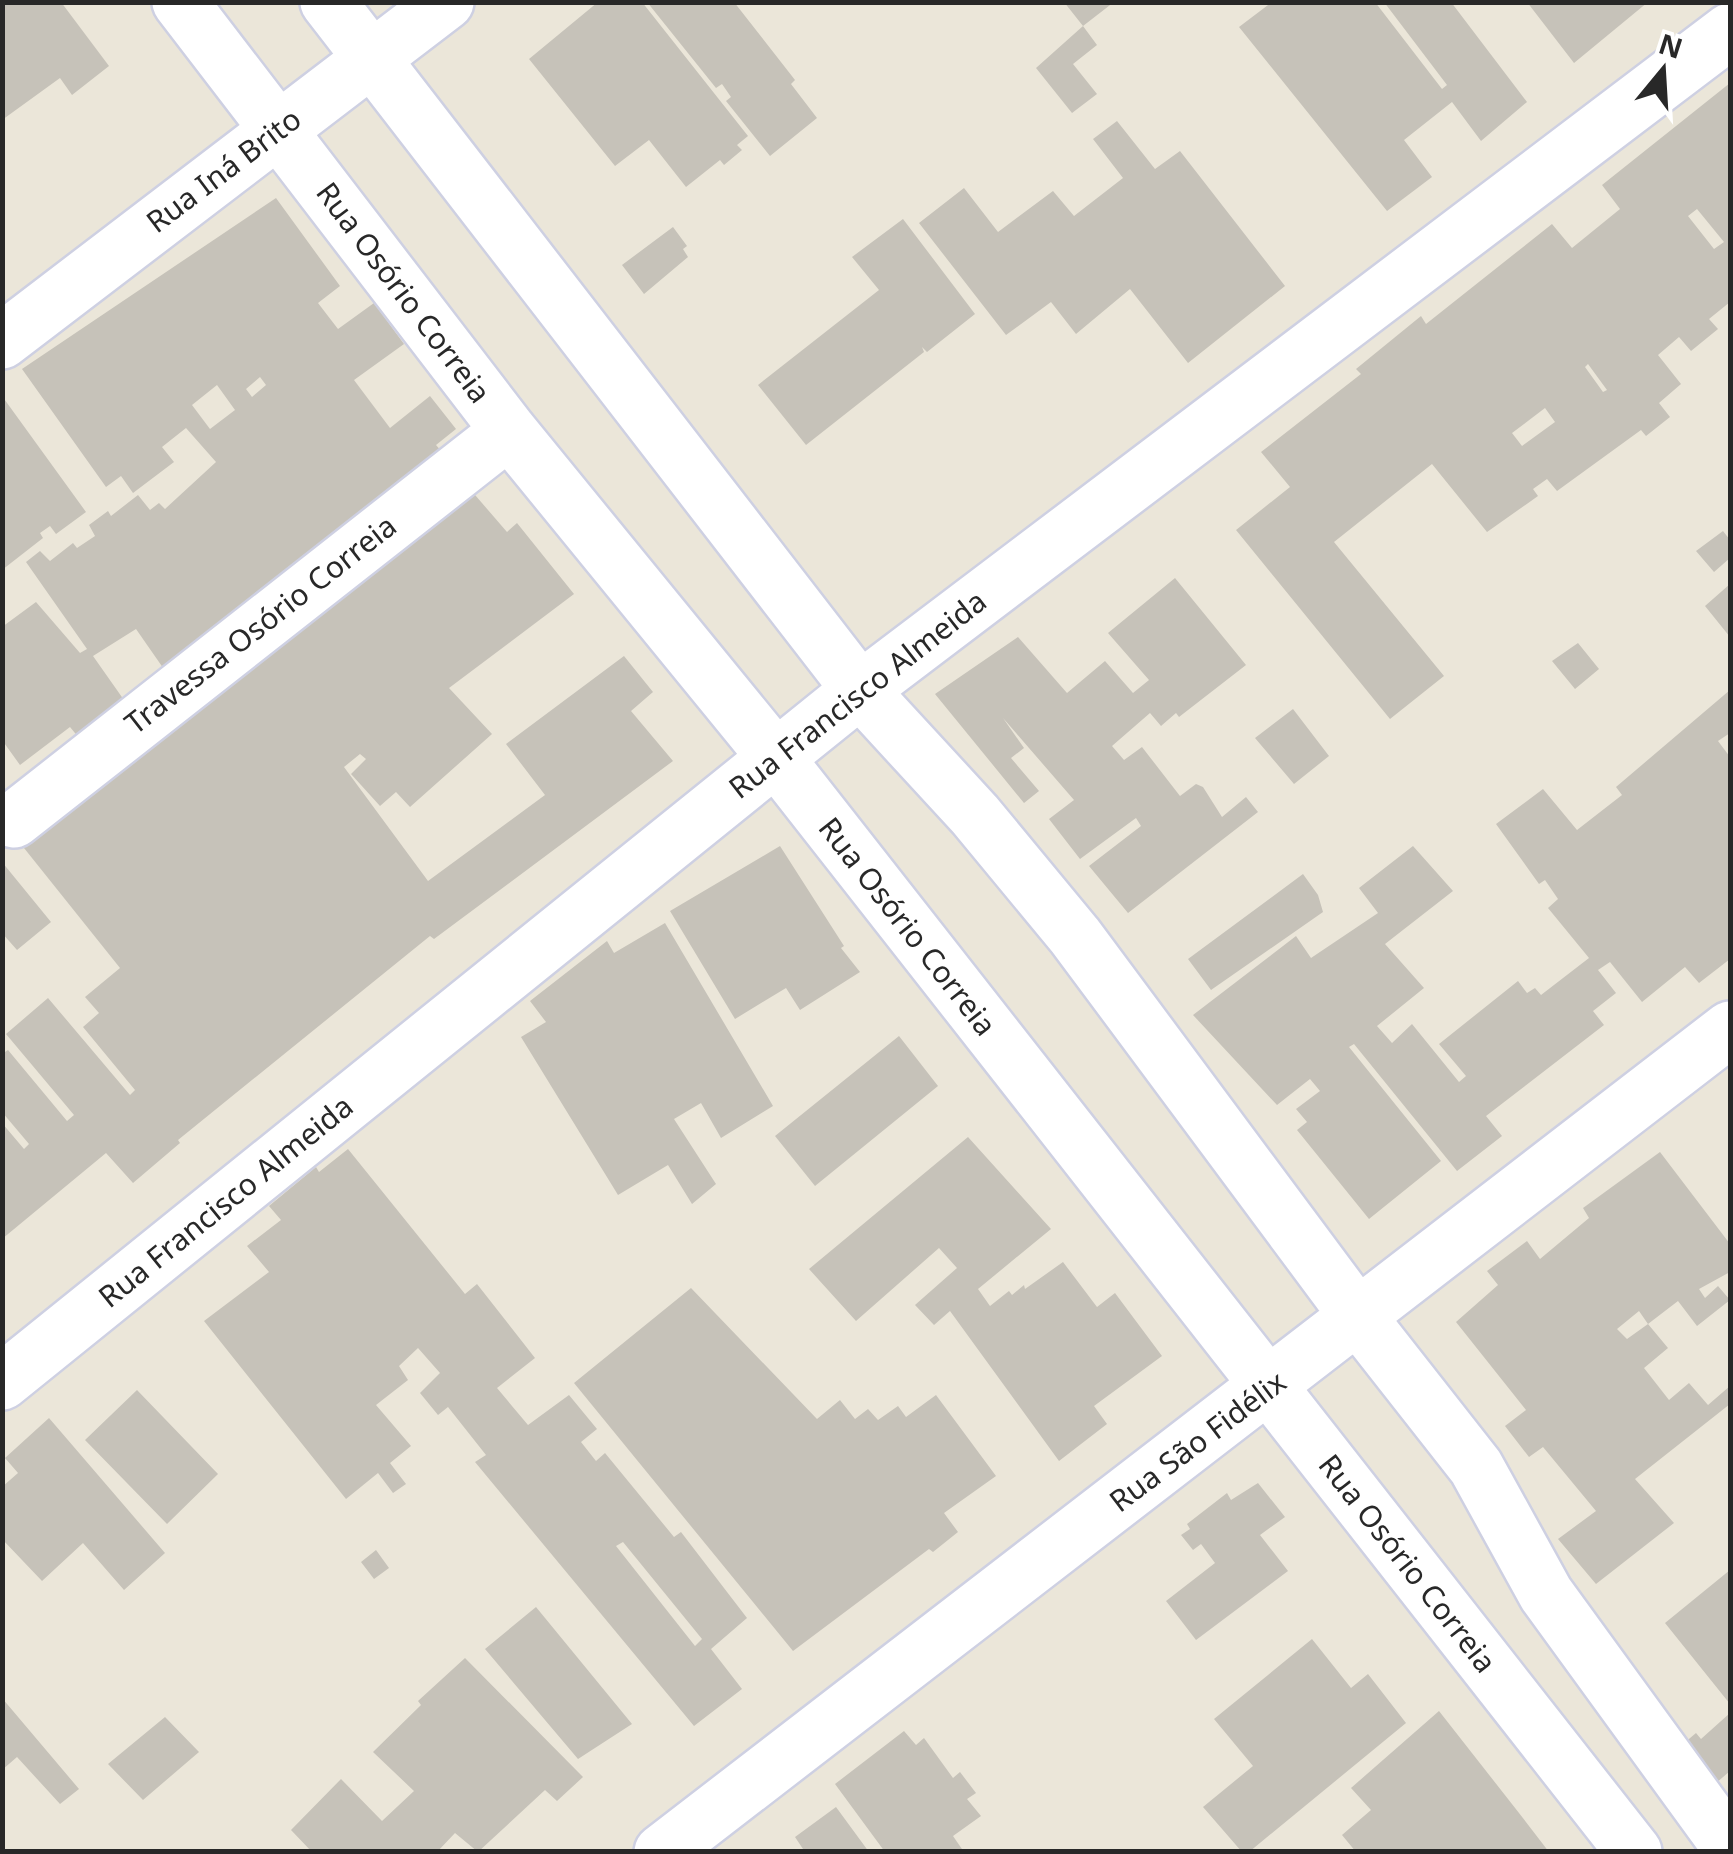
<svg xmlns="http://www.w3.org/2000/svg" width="1733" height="1854" font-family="'Noto Sans',sans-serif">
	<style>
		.building { fill: #c6c2b9; fill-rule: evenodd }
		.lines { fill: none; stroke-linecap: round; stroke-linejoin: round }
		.minor-casing { stroke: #ced0e2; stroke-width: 60 }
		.minor { stroke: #fff; stroke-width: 55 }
		.labels { text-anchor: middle; stroke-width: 10; stroke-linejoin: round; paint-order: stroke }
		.street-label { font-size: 30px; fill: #282828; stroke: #fff }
	</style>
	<rect width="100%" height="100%" fill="#ebe6d9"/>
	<path class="building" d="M2 2H61L109 66 72 95 60 78 2 120Z
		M598 2H642L748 136 737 145 742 150 724 165 720 160 686 187 649 140 615 166 529 59Z
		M647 2H734L795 80 791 84 817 118 770 156 726 101 731 97 722 84 716 88Z
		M1064 2H1114L1083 26Z
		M1272 2H1375L1442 89 1447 85 1384 2H1451L1527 102 1481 141 1452 102 1404 140 1432 177 1387 211 1239 27Z
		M1527 2H1648L1574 63Z
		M1083 26 1097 45 1073 64 1097 94 1072 113 1036 68Z
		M1730 83V302L1709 319 1718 329 1691 351 1679 337 1658 355 1681 384 1659 403 1670 417 1646 436 1641 430 1557 491 1547 479 1533 489 1538 496 1487 532 1432 464 1334 542 1444 676 1390 719 1236 530 1290 487 1261 452 1361 374 1356 369 1421 316 1426 324 1552 224 1572 248 1620 209 1602 185ZM1697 209 1724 242 1714 249 1688 216ZM1588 364 1607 390 1603 392 1585 367ZM1545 408 1555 422 1522 446 1512 433Z
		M1117 121 1155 169 1180 151 1285 286 1188 363 1130 289 1076 334 1051 302 1006 335 919 223 964 188 998 232 1053 191 1074 216 1123 178 1093 139Z
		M276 198 340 286 318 303 338 329 374 303 404 344 354 380 390 428 430 396 456 429 436 445 449 460 168 675 136 629 93 656 131 710 84 744 70 727 20 765 2 740V627L36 602 80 653 87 649 26 562 40 551 50 561 73 543 77 548 95 536 89 525 108 511 111 516 138 495 150 510 159 503 165 509 216 462 186 428 162 447 174 462 133 493 121 476 106 487 22 369ZM260 377 266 385 252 397 246 389ZM217 385 235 410 210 429 192 405Z
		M903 219 975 314 927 352 922 347 924 352 806 445 758 385 879 290 852 257Z
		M673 227 687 246 683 249 688 257 644 294 622 265Z
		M2 396 86 512 56 534 50 526 40 533 43 538 2 570Z
		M469 488 507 532 517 523 574 594 449 688 492 734 410 807 396 792 380 806 351 774 366 759 360 754 344 767 428 881 545 795 506 744 624 656 653 692 631 711 673 761 434 939 430 936 178 1140 180 1143 133 1183 106 1153 2 1239V1123L24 1149 29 1144 2 1112V1054L8 1050 67 1121 74 1115 6 1034 48 998 130 1095 135 1090 83 1027 99 1013 85 997 120 968 16 838Z
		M1723 531 1730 540V558L1714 572 1696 551Z
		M1175 578 1246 665 1179 717 1176 713 1161 726 1150 713 1112 746 1124 760 1142 747 1180 796 1196 784 1203 787 1222 817 1246 797 1258 812 1128 913 1089 866 1141 826 1136 818 1080 859 1049 819 1074 800 1003 718 1024 748 1011 758 1039 791 1024 803 935 694 1018 637 1067 693 1105 661 1133 693 1149 680 1108 633Z
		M1730 584V637L1705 606Z
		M1578 643 1599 669 1575 689 1552 661Z
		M1730 690V733L1718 741 1730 757V959L1699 983 1685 967 1642 1002 1610 962 1598 970 1616 993 1593 1011 1604 1025 1486 1116 1502 1136 1457 1171 1354 1044 1349 1047 1441 1161 1369 1219 1297 1130 1307 1122 1296 1109 1320 1091 1310 1079 1277 1105 1193 1015 1296 936 1311 958 1378 913 1359 888 1413 846 1453 891 1385 944 1424 988 1377 1026 1392 1043 1412 1024 1459 1082 1466 1076 1439 1044 1518 981 1527 993 1535 988 1541 995 1589 958 1548 908 1558 899 1545 880 1539 884 1496 824 1543 789 1577 830 1622 795 1616 787Z
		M1293 709 1329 756 1294 784 1255 738Z
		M780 846 844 946 841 948 860 972 800 1010 786 988 735 1019 670 911Z
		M2 862 51 922 17 950 2 933Z
		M1303 874 1318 895 1323 912 1211 990 1188 959Z
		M665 923 773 1106 721 1138 701 1103 674 1119 716 1184 692 1204 668 1165 618 1195 521 1037 546 1022 530 1001 607 941 614 953Z
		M899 1036 938 1086 815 1186 775 1136Z
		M968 1137 1051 1229 978 1289 990 1306 1009 1291 1012 1295 1024 1285 1025 1289 1063 1262 1097 1307 1115 1293 1162 1356 1094 1406 1107 1424 1059 1461 950 1311 934 1325 915 1305 957 1268 939 1248 856 1321 809 1269Z
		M348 1149 465 1294 477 1284 535 1358 497 1388 528 1425 569 1395 597 1429 581 1442 596 1461 605 1453 674 1537 681 1532 747 1618 711 1649 742 1689 694 1726 475 1462 486 1455 448 1407 438 1415 420 1393 440 1373 418 1348 399 1366 408 1380 376 1405 411 1446 390 1463 406 1484 393 1493 378 1473 346 1499 204 1321 269 1272 247 1246 281 1220 269 1206 316 1167 319 1172ZM623 1542 702 1639 695 1646 616 1546Z
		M1660 1152 1730 1244V1272L1699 1289 1705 1298 1718 1286 1730 1300 1697 1326 1678 1301 1648 1324 1668 1348 1644 1368 1669 1400 1689 1383 1708 1405 1730 1386V1404L1635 1479 1674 1523 1596 1584 1558 1539 1596 1511 1543 1447 1529 1457 1505 1426 1526 1410 1456 1322 1498 1285 1487 1271 1527 1241 1540 1259 1589 1218 1583 1208ZM1639 1311 1648 1324 1627 1339 1617 1329Z
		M691 1288 817 1419 840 1400 855 1419 868 1409 878 1420 898 1406 906 1417 936 1395 996 1476 944 1513 958 1532 933 1552 929 1549 793 1651 574 1383Z
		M137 1390 218 1474 167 1524 85 1440Z
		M49 1418 165 1553 124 1590 83 1543 42 1581 2 1539V1487L18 1473 5 1458Z
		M1258 1483 1285 1517 1260 1535 1288 1571 1196 1640 1166 1601 1215 1563 1201 1544 1193 1550 1181 1535 1190 1529 1187 1524 1227 1493 1231 1500Z
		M376 1550 389 1568 374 1579 361 1562Z
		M1730 1570V1704L1665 1623Z
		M536 1607 632 1724 578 1759 485 1649Z
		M1312 1639 1351 1688 1368 1674 1406 1723 1249 1852H1242L1203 1807 1253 1766 1214 1719Z
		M465 1658 583 1777 557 1801 545 1790 478 1852 455 1833 437 1852H312L291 1830 341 1779 382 1821 414 1791 373 1752 421 1705 418 1701Z
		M2 1698 79 1789 60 1804 17 1757 2 1770Z
		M1439 1711 1519 1813 1549 1852H1356L1342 1835 1371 1810 1351 1788Z
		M1730 1713V1771L1715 1784 1683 1744 1696 1733 1701 1739Z
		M165 1717 199 1752 143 1800 108 1764Z
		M904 1731 916 1745 924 1738 953 1778 960 1772 976 1793 967 1799 981 1816 953 1836 964 1852H885L835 1784Z
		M836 1807 869 1852H805L795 1837Z"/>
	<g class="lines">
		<defs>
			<path id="minor" d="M180 2 509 431 776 758 1634 1852
				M328 2 860 690 975 815 1075 936 1359 1318 1476 1467 1546 1594 1730 1847
				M2 341 446 2
				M14 820 509 431
				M2 1382 860 690 1730 31
				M662 1852 1730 1029"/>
		</defs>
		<use href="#minor" class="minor-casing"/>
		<use href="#minor" class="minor"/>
	</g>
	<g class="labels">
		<g class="street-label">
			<text transform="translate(224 171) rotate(-37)" y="10">Rua Iná Brito</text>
			<text transform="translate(403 293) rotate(53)" y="10">Rua Osório Correia</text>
			<text transform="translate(261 625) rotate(-38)" y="10">Travessa Osório Correia</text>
			<text transform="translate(858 695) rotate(-38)" y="10">Rua Francisco Almeida</text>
			<text transform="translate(907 927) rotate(52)" y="10">Rua Osório Correia</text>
			<text transform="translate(226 1202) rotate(-39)" y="10">Rua Francisco Almeida</text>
			<text transform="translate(1198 1442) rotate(-37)" y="10">Rua São Fidélix</text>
			<text transform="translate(1407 1564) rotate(52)" y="10">Rua Osório Correia</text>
		</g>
	</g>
	<rect width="1733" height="1854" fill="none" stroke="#282828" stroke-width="10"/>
	<g transform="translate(1663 70) rotate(18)" stroke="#ffffff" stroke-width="8" paint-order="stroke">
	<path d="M0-8L18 38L0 25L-18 38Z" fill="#282828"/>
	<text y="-15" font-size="28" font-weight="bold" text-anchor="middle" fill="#282828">N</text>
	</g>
</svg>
